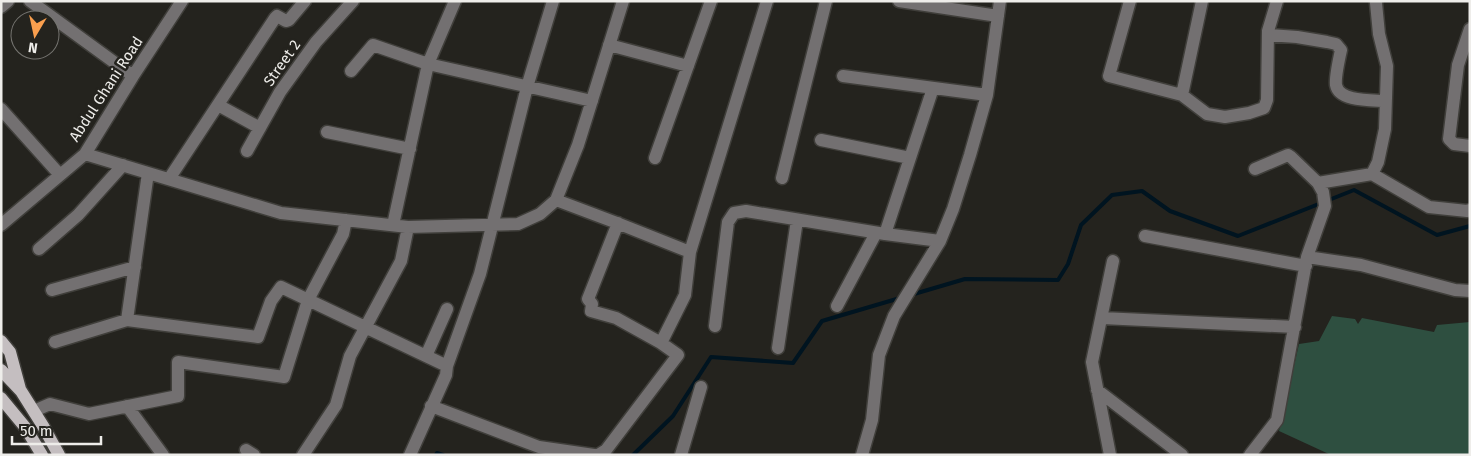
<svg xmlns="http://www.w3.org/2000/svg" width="1471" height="456" font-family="'Fira Sans',sans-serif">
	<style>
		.green { fill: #2e4f40 }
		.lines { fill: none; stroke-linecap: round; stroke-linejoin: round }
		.stream { stroke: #001420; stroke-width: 4 }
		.minor-casing { stroke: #403f3b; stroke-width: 15 }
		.major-casing { stroke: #403f3b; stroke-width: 15 }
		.minor { stroke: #737071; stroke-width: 12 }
		.major { stroke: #c4bec0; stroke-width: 12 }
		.labels { text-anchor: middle; stroke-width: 5; stroke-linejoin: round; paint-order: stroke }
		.street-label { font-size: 15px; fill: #eeedea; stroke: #24231e }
	</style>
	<rect width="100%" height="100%" fill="#24231e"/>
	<path class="green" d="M1332 316 1355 319 1358 324 1362 318 1434 332 1437 325 1470 322V455H1331L1279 431 1299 344 1319 341Z"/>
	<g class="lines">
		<path class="stream" d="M914 294 965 279 1058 280 1068 264 1081 225 1112 195 1142 191 1170 211 1238 236 1354 190 1437 235 1470 226
			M436 455 437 453 443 455
			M633 455 673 416 711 357 793 363 822 321 900 298"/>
		<defs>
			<path id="minor" d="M30 1 133 76
				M899 1 998 16
				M1130 1 1109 76 1182 95 1207 114 1225 117 1249 113 1264 108 1267 100 1268 31 1277 1
				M1 7 8 1
				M1470 29 1458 65 1449 139 1454 144 1470 146
				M1268 35 1297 37 1327 42 1336 44 1341 50C1339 59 1335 77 1336 85 1339 102 1372 100 1385 101
				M609 45 688 66
				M351 71 373 45 428 64 592 101
				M843 76 987 95
				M1182 95 1202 1
				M218 105 260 128
				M1 109 60 175
				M327 132 410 149
				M821 140 910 158
				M247 151 280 92 316 42 353 1
				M85 154 281 213 408 227 518 224 540 214 556 200 578 145 623 1
				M655 158 711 1
				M1372 174 1429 207 1467 211 1470 210
				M782 178 826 1
				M169 179 275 18 277 16 286 21 289 20 305 1
				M1318 183 1372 174 1378 162 1385 129 1387 66 1379 34 1376 3
				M556 200 617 223 690 252
				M1 225 85 154 133 76 182 1
				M393 225 428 64 455 1
				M885 234 933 88
				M1145 236 1306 266
				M39 249 78 215 123 165
				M1307 257 1361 265 1455 290 1470 291
				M52 290 135 267
				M837 306 876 233
				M1102 318 1295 327
				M127 320 148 173
				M715 326 728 222 734 213 746 211 885 234 940 241
				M55 342 127 320 258 337 271 301 281 287 447 366 446 375 410 455
				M661 343 685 295 690 252 767 1
				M778 348 797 220
				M426 356 447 309
				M447 366 480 274 527 87 553 1
				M1097 390 1182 455
				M127 406 163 455
				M431 406 539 447 594 455
				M34 411 50 404 89 414 178 396V362L284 377 308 300 343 234 346 220
				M246 450 254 455
				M303 455 336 405 350 356 401 261 408 227
				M598 455 606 450 678 355 661 343 616 318 591 311 592 304 588 299 618 223
				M681 455 701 387
				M862 455 872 420 879 355 894 316 940 241 953 209 970 155 987 95 1000 1
				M1110 455 1092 362 1113 261
				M1250 455 1277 420 1307 257 1325 206 1323 192 1318 183 1291 157 1288 155 1255 169"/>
			<path id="major" d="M1 341 10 352 20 389
				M1 370 21 391 43 426 59 455
				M1 398 25 427 42 455"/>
		</defs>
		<use href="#minor" class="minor-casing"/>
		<use href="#major" class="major-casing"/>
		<use href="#minor" class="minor"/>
		<use href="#major" class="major"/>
	</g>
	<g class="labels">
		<g class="street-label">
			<text transform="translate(282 63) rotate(-55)" y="5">Street 2</text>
			<text transform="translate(106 89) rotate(-57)" y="5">Abdul Ghani Road</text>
		</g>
	</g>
	<rect width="1471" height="456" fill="none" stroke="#eeedea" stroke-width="5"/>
	<g transform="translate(35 35) rotate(189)"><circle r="24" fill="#24231e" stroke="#757470"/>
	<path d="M0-4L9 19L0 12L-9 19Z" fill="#fa9f4e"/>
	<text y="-8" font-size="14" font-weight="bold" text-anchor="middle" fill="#eeedea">N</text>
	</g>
	<path d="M12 436v8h89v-8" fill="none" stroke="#eeedea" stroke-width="2.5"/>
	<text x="20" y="436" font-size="15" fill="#eeedea" stroke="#24231e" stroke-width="4" paint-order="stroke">50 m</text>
</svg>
